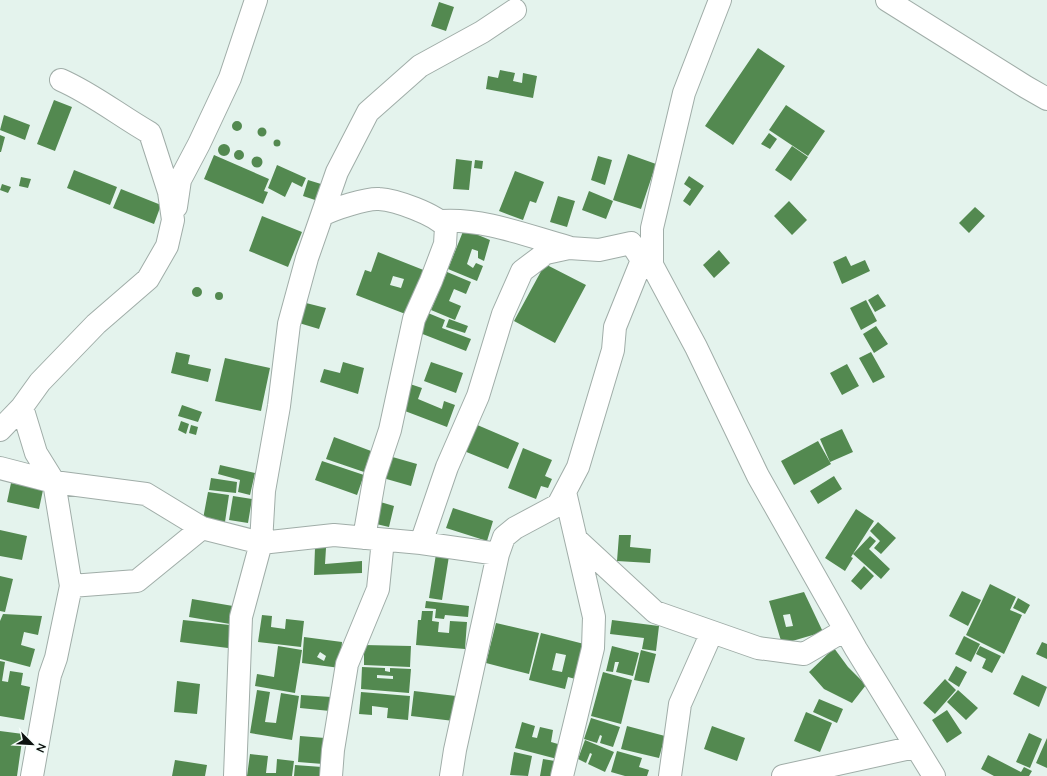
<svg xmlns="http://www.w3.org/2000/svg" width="1047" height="776" font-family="Lato,sans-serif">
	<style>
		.building { fill: #538950; fill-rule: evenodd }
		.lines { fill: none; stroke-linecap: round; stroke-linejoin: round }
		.minor-casing { stroke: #a0ada8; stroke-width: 24 }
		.minor { stroke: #fff; stroke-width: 22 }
	</style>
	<rect width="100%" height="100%" fill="#e4f3ed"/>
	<path class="building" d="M439 2 454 7 446 31 431 26Z
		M758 48 785 66 733 145 705 126Z
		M500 70 515 73 513 81 522 83 523 73 537 76 533 98 486 89 488 76 498 78Z
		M54 100 72 107 55 151 37 144Z
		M786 105 825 131 808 156 769 130Z
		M4 115 30 125 25 140 0 130Z
		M232 126a5 5 0 1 1 10 0a5 5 0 1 1-10 0Z
		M257.5 132a4.5 4.5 0 1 1 9 0a4.5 4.5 0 1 1-9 0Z
		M769 133 777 139 770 149 761 144Z
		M0 135 5 137 1 152H0Z
		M273.5 143a3.5 3.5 0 1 1 7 0a3.5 3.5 0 1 1-7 0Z
		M218 150a6 6 0 1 1 12 0a6 6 0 1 1-12 0Z
		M792 146 808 157 791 181 775 170Z
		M234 155a5 5 0 1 1 10 0a5 5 0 1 1-10 0Z
		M628 154 656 164 641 209 613 200Z
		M214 155 269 179 264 191 268 192 263 204 204 179Z
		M598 156 612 160 605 185 591 180Z
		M251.5 162a5.5 5.5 0 1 1 11 0a5.5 5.5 0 1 1-11 0Z
		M456 159 472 161 469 190 453 189Z
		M475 160 483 161 482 169 474 168Z
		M277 165 306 178 302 187 292 182 285 197 268 188Z
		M74 170 117 187 110 205 67 188Z
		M515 171 544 182 536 203 530 201 523 220 499 211Z
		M689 176 704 186 690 206 683 201 691 189 684 184Z
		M21 177 31 179 28 188 19 186Z
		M308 180 321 184 315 200 303 196Z
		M2 184 11 187 8 193 0 190Z
		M121 189 161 205 154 224 113 208Z
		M589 191 613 201 606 219 582 210Z
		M558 196 575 201 567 227 550 222Z
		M789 201 807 220 792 235 774 216Z
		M975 207 985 216 969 233 959 223Z
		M262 216 302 232 288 267 249 251Z
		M464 229 490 240 484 261 478 258V251L472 249 467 264 473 268 476 263 483 266 477 281 448 269Z
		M719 250 730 263 714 278 703 265Z
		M378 252 426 271 408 315 356 295 365 270 371 272ZM393 276 404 279 401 288 390 285Z
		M846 256 851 266 865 260 870 271 842 284 833 262Z
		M545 264 586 285 555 343 514 321Z
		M447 272 471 282 466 294 454 289 449 301 461 306 455 320 431 310Z
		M192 292a5 5 0 1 1 10 0a5 5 0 1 1-10 0Z
		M215 296a4 4 0 1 1 8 0a4 4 0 1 1-8 0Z
		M878 294 886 306 875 312 868 300Z
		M866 300 877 321 861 330 850 308Z
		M306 303 326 308 319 329 299 323Z
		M428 313 445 320 442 328 471 339 466 351 420 333Z
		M449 319 468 326 465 333 446 327Z
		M876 326 888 344 874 353 863 334Z
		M176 352 190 355 188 364 211 369 208 382 171 373Z
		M871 352 885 377 873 383 859 358Z
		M225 358 270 368 261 411 215 401Z
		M343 362 364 368 358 394 320 382 324 369 340 373Z
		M431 362 463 373 456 393 424 381Z
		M847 364 859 386 842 395 830 373Z
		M407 383 422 388 418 399 442 409 444 401 455 405 447 427 397 408Z
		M182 405 202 412 198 422 178 416Z
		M181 421 189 424 186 434 178 430Z
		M475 424 519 443 508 469 464 451Z
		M191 425 198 427 196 435 189 433Z
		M842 429 853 452 830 462 820 439Z
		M334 437 371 451 364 472 326 459Z
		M818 441 831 464 794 485 781 461Z
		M523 448 552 460 545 476 552 479 548 488 541 486 536 499 508 488Z
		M389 456 417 464 411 486 383 478Z
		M322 461 364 475 357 495 315 480Z
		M220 465 255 473 250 495 238 492 240 480 218 474Z
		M834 476 842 489 818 504 810 491Z
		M211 478 237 482 236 493 209 490Z
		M11 483 43 490 39 509 7 502Z
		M208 492 229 495 225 522 203 519Z
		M233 496 252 499 248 523 229 520Z
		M377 501 394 506 389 527 372 523Z
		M453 508 493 521 487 541 446 528Z
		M856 509 874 521 851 557 853 558 845 571 825 558Z
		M878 522 896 538 881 554 874 548 880 541 870 531Z
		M0 530 27 536 22 560 0 556Z
		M619 535H631L630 547 651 549 650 563 617 561Z
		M870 536 876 541 869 549 890 569 881 579 853 554Z
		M315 548H326L325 564 362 561V573L314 575Z
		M436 554 449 556 442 600 429 598Z
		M864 566 874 576 861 590 851 581Z
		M0 576 13 579 5 612 0 611Z
		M990 584 1016 597 1010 610 1022 615 1004 654 966 635Z
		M962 591 981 600 968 626 949 616Z
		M804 592 823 632 782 644 769 601ZM790 614 793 626 786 627 783 615Z
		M1018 598 1030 605 1025 614 1013 608Z
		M192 599 233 606 230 624 189 617Z
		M426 601 469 606 468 617 445 615 444 619 435 618 436 609 425 608Z
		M422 611H433L432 621 439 622 438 632 449 633 450 621 467 622 465 649 416 645 418 620H421Z
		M3 614 42 616 38 635 24 632 21 645 35 649 30 667 0 659V621Z
		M262 615 272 616 271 627 285 629 286 619 304 621 301 647 258 642Z
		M183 620 230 625 228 648 180 642Z
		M612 620 659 626 656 651 642 649 644 638 610 634Z
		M496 623 539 633 529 674 486 663Z
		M541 633 588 645 579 680 568 677 565 689 529 680ZM556 653 566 655 562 672 552 670Z
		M964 636 980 644 971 662 955 654Z
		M304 637 342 642 340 668 302 663ZM320 652 326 656 324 661 317 657Z
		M1042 642 1047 644V659L1036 654Z
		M364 645 411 646 410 667 364 665Z
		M278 646 302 650 295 693 255 686 257 674 274 677Z
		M612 646 639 653 633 676 616 672 619 662H615L613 672 606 671Z
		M980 646 1001 656 992 673 982 668 986 659 976 654Z
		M834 648 848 667 866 685 852 703 824 689 809 672Z
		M641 650 656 654 649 683 634 680Z
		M0 661 5 662 2 681 8 682 10 671 23 673 21 685 30 687 24 720 0 716Z
		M956 666 967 672 959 687 948 680Z
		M362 667 385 668V671L390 672V668L411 669 409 693 361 689ZM377 675 393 676V679L377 678Z
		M603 672 632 680 621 724 591 716Z
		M1022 675 1047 687 1039 707 1013 694Z
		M945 679 956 690 935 714 923 703Z
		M177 681 200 684 197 714 174 712Z
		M257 690 270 692 265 722 276 723 281 693 299 696 292 740 250 733Z
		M958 690 978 708 966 720 947 702Z
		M414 691 456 696 454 721 411 716Z
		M361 692 410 696 408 720 387 718 388 708 372 706V715L359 714Z
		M301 695 331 697 330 711 300 708Z
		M819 699 843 709 837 723 813 712Z
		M947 710 962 733 947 743 932 720Z
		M806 712 832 723 820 752 794 741Z
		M591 718 620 727 613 747 600 743 602 736 600 735 597 743 584 739Z
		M522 722 535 726 532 737 537 738 540 727 553 730 551 742 565 746 561 760 515 748Z
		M627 726 665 736 659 758 621 749Z
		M712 726 745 738 737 761 704 749Z
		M0 731 23 734 17 776H0Z
		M1029 733 1042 739 1030 768 1016 762Z
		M300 736 325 738 323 764 298 762Z
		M1047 738V768L1036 763Z
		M585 740 614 752 605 772 588 764 592 754 590 753 586 763 578 759Z
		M617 751 642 758 639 767 649 770 647 776H625L611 772Z
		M514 752 532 756 528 776 510 775Z
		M250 754 268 756 266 773H276L277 759 294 761 292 776H247Z
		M988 755 1021 772 1024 767 1032 771 1029 776H994L981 769Z
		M543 759 561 762 558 776H540Z
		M175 760 207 765 205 776H172Z
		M295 765 322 767 321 776H294Z"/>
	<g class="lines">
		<defs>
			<path id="minor" d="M720 0 684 93 652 228V265L696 347 758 476 856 649 934 776
				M887 0 1026 87 1047 99
				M176 207 180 180 199 144 230 78 256 0
				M322 215C333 209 367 198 379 199 396 200 435 214 446 227L445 244 431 281 414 319 390 430 375 475 364 538
				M441 221C483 218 528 236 568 247
				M22 407 40 382 96 324 148 279 167 246 173 220 169 192 150 133C120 116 93 94 61 80
				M0 430 22 407 36 453 54 482 146 494 202 528
				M0 468 54 482 71 586 56 658 50 675 32 776
				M576 539 655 612 758 648 804 654 845 630
				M421 543 447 467 478 396 503 314 522 271 546 253 569 248 599 250 631 243 642 260
				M71 586 137 581 202 528 261 543 334 535 421 543 498 554
				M235 776 241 617 261 543 264 491 279 406 289 324 307 258 337 172 368 112 420 66 482 32 515 10
				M331 776 333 750 347 664 378 589 383 540
				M451 776 455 750 498 554 504 537 515 528 558 505 578 467 613 350 615 327 642 260 652 256
				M562 776 593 648 594 617 565 492
				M670 776 680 704 712 632
				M783 776 915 747"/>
		</defs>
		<use href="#minor" class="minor-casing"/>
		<use href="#minor" class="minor"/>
	</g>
	<g transform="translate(32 744) rotate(114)" stroke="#f6fefb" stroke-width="3" paint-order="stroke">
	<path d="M0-3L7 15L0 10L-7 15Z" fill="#0d1210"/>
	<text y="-6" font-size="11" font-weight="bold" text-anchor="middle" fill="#0d1210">N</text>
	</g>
</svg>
